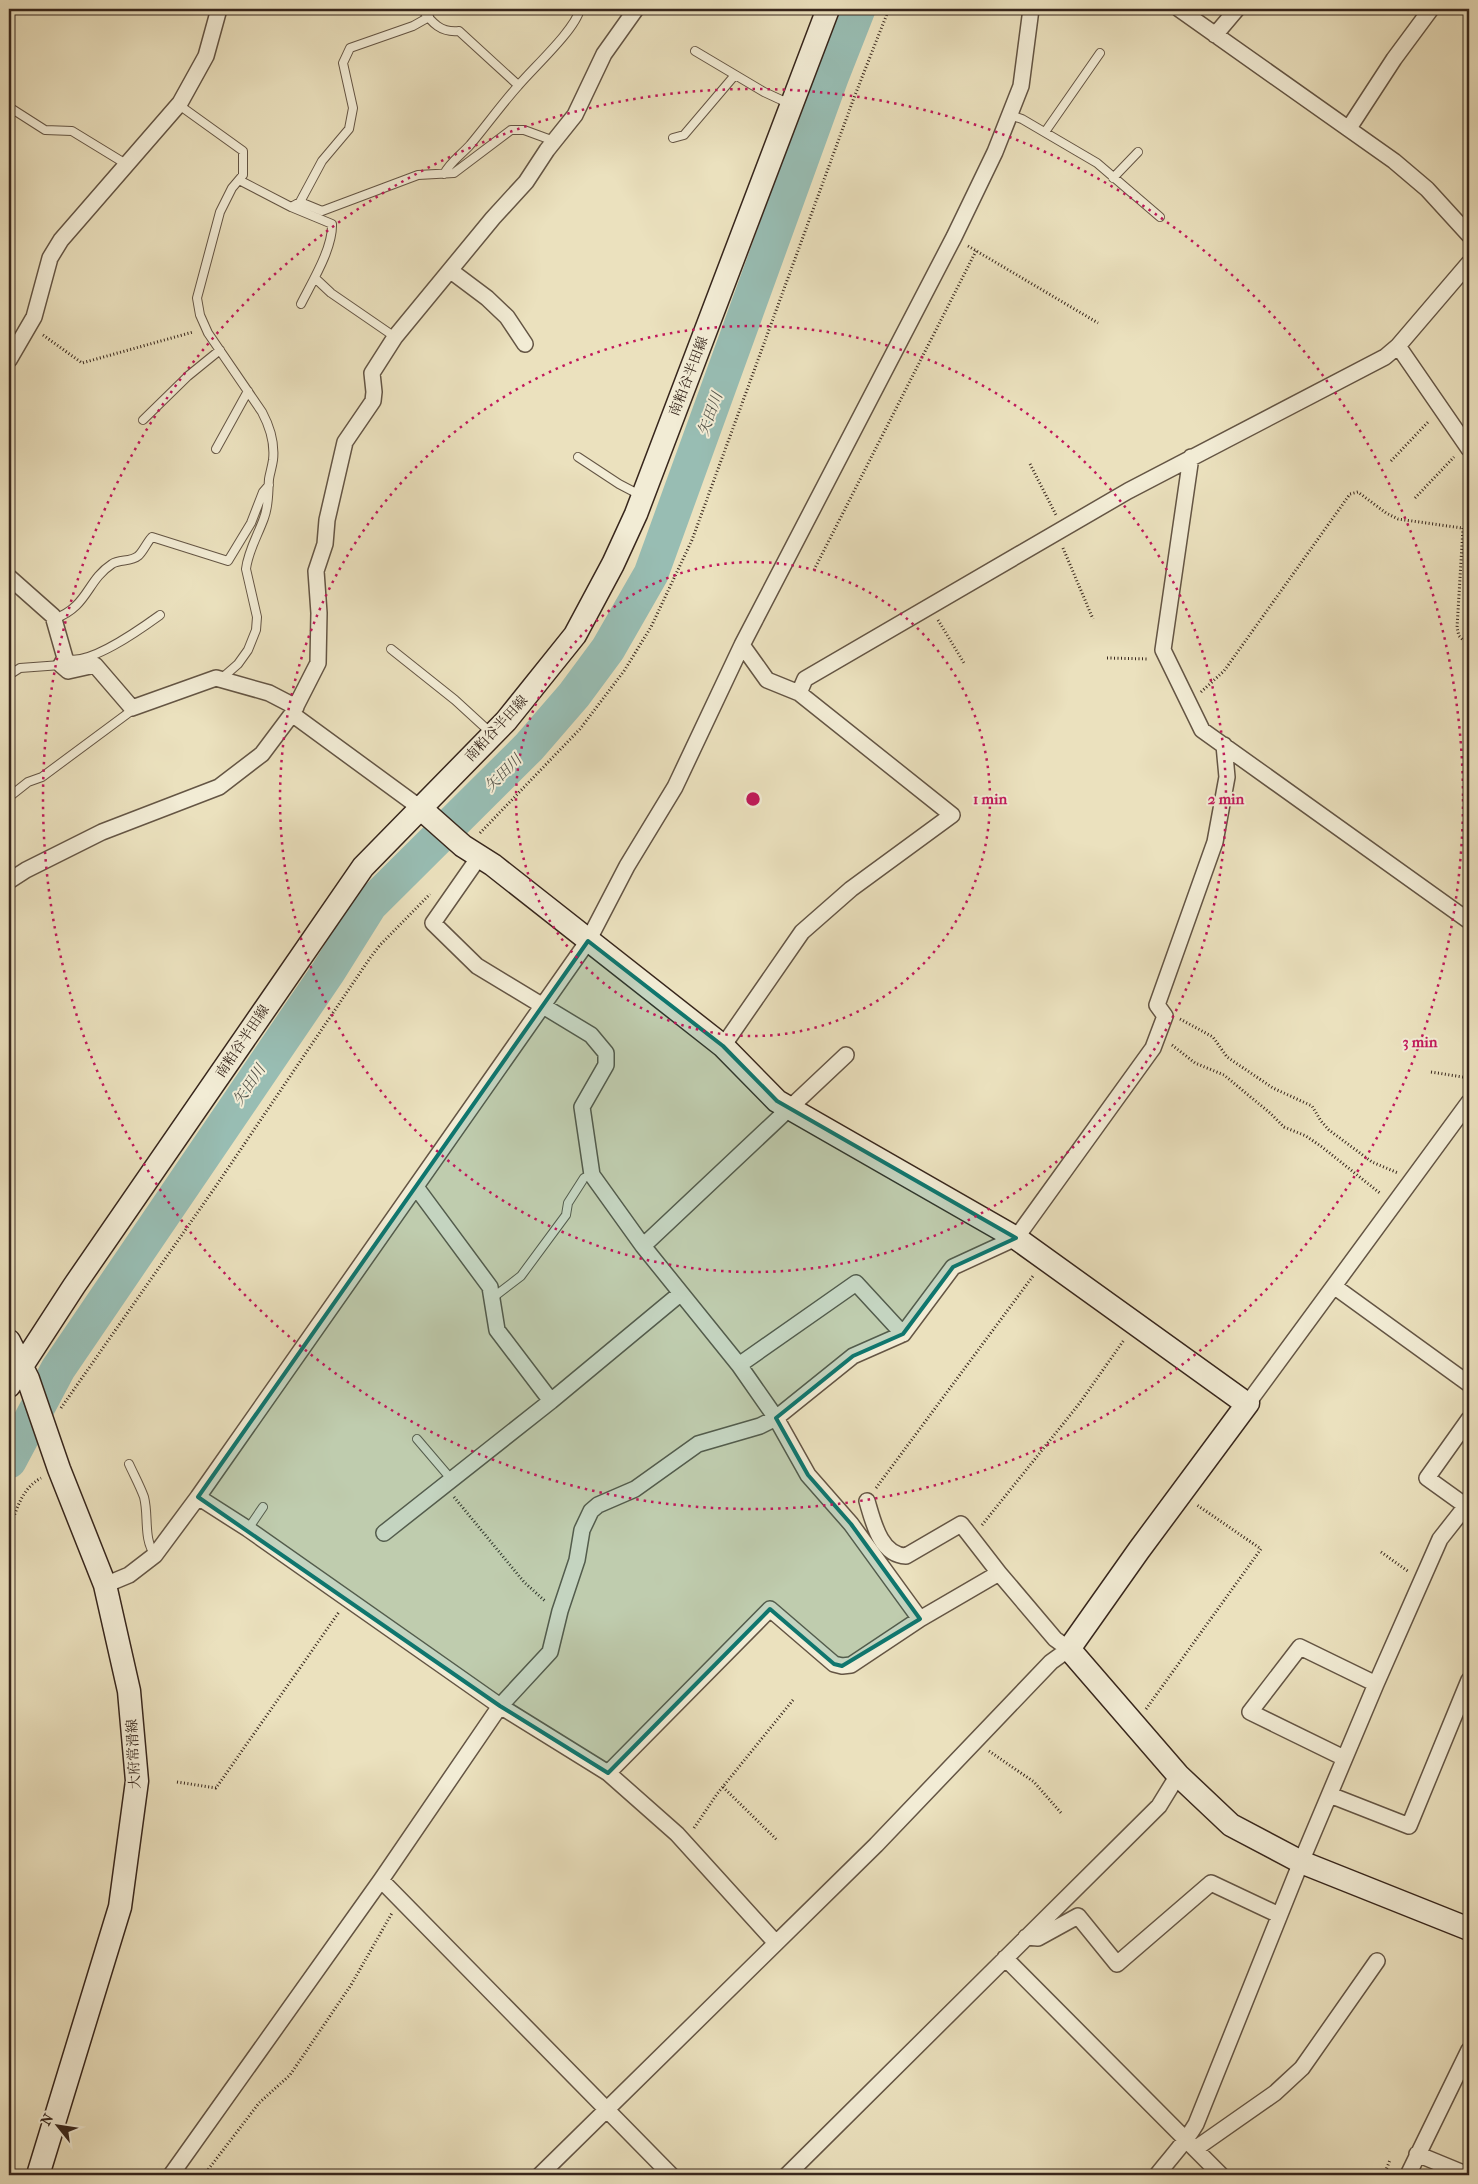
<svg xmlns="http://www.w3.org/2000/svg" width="1478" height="2184" font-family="'IM FELL French Canon','Noto Serif JP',serif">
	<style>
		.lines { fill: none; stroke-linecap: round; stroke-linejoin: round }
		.river { stroke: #98bdb3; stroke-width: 35 }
		.lane-casing { stroke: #645544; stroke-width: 10 }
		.street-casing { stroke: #645544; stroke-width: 18 }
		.secondary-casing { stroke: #37261c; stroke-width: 25 }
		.path { stroke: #37261c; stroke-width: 3; stroke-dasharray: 1 2.5; stroke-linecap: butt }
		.lane { stroke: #f2ecd5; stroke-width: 8 }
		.street { stroke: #f2ecd5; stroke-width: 15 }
		.secondary { stroke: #f2ecd5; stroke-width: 22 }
		.marked { fill: #0f766e; fill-opacity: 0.2; stroke: #0f766e; stroke-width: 4; stroke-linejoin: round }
		.ring { fill: none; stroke: #c2185b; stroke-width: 2.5; stroke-dasharray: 2.5 5 }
		.labels { text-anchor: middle; stroke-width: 4; stroke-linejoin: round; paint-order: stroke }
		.street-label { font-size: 14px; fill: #37261c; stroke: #f2ecd5 }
		.water-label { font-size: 15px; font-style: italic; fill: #545349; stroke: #f2ecd5 }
		.centre { fill: #c2185b; stroke: #f2ecd5; stroke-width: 2.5 }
		.ring-label { font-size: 15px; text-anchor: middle; font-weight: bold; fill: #c2185b; stroke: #f2ecd5; stroke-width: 4; stroke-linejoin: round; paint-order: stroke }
	</style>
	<rect width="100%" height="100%" fill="#ebe1be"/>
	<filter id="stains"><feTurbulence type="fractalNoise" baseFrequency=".004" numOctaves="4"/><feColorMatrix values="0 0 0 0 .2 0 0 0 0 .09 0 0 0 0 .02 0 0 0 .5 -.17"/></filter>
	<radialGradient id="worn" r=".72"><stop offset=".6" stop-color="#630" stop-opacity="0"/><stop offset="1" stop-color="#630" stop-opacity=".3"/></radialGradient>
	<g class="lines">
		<path class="river" d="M9 1461 58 1369 328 972 370 905 529 747 574 695 608 649 651 574 832 75 858 9"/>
		<defs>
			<path id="lane" d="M422 9C432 23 441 33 459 31L518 85
				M695 51 764 92 790 104
				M179 105 243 151V175L232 188 220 212 197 298 200 315 208 333 262 412C270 427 275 443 273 460 272 467 270 473 269 479 268 492 269 505 264 518 258 535 248 551 246 569L257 617 256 630 248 650 238 664 222 678
				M9 107 45 130 72 131 126 164
				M1010 115 1022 119 1097 163 1160 217
				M1045 132 1100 53
				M673 138 684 135 735 75
				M444 174C450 162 461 155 470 145 486 126 501 105 518 86 534 67 575 30 580 9
				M1113 178 1138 152
				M239 180 291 207 300 202 322 211 418 175 454 173 511 130H524L554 141
				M300 202 322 161 349 129 353 108 343 63 350 48 413 26 429 17
				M291 207 332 224C333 248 312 282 301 304
				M315 278 331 293 395 337
				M143 420 188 376 220 350
				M216 449 248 391
				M578 457 619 484 640 495
				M54 619C89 606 86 581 112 564 119 559 131 562 138 556 143 552 147 542 152 537L228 561 251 523 263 492 269 485
				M391 649 455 700 491 733
				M65 658C87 668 142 628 160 615
				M9 675 20 668 61 665
				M9 797 28 782 42 777 131 711 132 708
				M491 1299 521 1276 566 1215 568 1203 584 1178 592 1175
				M417 1439 452 1480
				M129 1464C134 1475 140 1486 144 1497 149 1516 143 1539 155 1555
				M248 1529 263 1507"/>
			<path id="street" d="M1179 9 1394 161 1427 189 1469 235
				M1215 35 1237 9
				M1349 128 1394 59 1431 9
				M451 271 487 298 507 317 525 344
				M1398 346 1469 449
				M9 360 34 317 50 258 61 240 180 103 206 56 219 9
				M1191 457 1163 650 1202 730 1469 921
				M9 577 53 616 65 658 61 665 68 671 95 665 132 708 216 678 269 693 296 707
				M742 645 767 680 799 693 805 679 1128 491 1385 357 1398 346 1469 263
				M292 714 419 807
				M479 857 433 923 477 966 591 1035 606 1053V1065L582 1107 592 1175 643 1246 739 1365 776 1418 808 1475 851 1524 920 1619
				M9 881 26 870 102 832 219 787 262 754 292 714 318 663 319 613 316 571 325 544 327 520 345 442 373 401 374 392 372 373 395 337 493 218 526 182 547 150 575 115 604 54 636 9
				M723 1046 802 932 851 889 952 815 799 693
				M416 1187 490 1287 497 1330 551 1401
				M643 1246 846 1055
				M1335 1287 1469 1384
				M739 1365 856 1283 903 1334
				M1248 1403 1469 1102
				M198 1497 248 1529 500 1706 608 1773 677 1834 776 1943
				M867 1501C873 1521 880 1555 906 1556L961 1524 999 1573
				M384 1533 551 1401 681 1293
				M105 1585 129 1575 155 1555 198 1497 588 941 627 866 675 787 742 645 954 237 995 152 1021 86 1031 9
				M1344 1758 1250 1712 1300 1647 1376 1684
				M1330 1795 1409 1826 1469 1680
				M381 1880 671 2175
				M1026 1937 1038 1938 1078 1916 1117 1964 1211 1883 1279 1915
				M1005 1958 1221 2175
				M1195 2149 1275 2093 1302 2068 1377 1961
				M1417 2154 1468 2175
				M171 2175 381 1880 500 1706 550 1652 560 1611 577 1560 582 1530 591 1511 598 1505 635 1489 698 1444 760 1426 776 1418 853 1356 903 1334 953 1267 1016 1238 1153 1048 1165 1016 1157 1005 1215 842 1227 777 1224 745
				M540 2175 876 1845 1051 1662 1069 1649 1055 1639 999 1573 920 1619 851 1665 842 1666 834 1664 770 1609 608 1773
				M787 2175 1159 1806 1178 1775
				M1157 2175C1170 2158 1185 2143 1196 2124L1301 1862 1376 1684 1440 1539 1466 1506 1427 1478 1469 1419
				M1408 2175 1469 2050"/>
			<path id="secondary" d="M419 807 463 846 493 865 723 1046 777 1101 1016 1238 1247 1404
				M9 1341 28 1379 59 1469 105 1585 129 1691 137 1781 120 1907 38 2175
				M9 1386 74 1286 363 867 506 721 575 635 613 564 636 514 828 9
				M1248 1403 1139 1550 1069 1649 1178 1775 1231 1825 1301 1862 1469 1929"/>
		</defs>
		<use href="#lane" class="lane-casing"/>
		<use href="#street" class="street-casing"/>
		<use href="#secondary" class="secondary-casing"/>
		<path class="path" d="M968 246 1098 323
			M43 335 82 363 193 332
			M1391 461 1429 421
			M1030 464 1056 515
			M1415 498 1454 457
			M1463 528 1457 628 1459 636 1467 644
			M1063 548 1093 619
			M814 570 976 251
			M938 620 964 663
			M1107 658 1149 659
			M1201 692 1224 671 1350 494 1358 492 1386 513 1398 519 1469 529
			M480 833 580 729 624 671 651 627 692 540 855 95 889 9
			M1180 1019 1213 1037 1227 1057 1273 1088 1312 1106 1321 1121 1329 1130 1372 1162 1398 1173
			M1172 1045 1195 1063 1224 1075 1270 1113 1284 1127 1306 1136 1322 1147 1381 1194
			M1431 1072 1469 1078
			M61 1408 216 1186 370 958 380 945 430 894
			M876 1488 1033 1276
			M454 1497 524 1582 545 1601
			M982 1525 1079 1404 1124 1340
			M9 1531C16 1511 21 1489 41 1478
			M1381 1552 1409 1572
			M1146 1709 1261 1549 1197 1505
			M989 1751 1034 1782 1062 1814
			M177 1782 216 1788 339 1612
			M723 1787 778 1841
			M694 1828 717 1794 793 1700
			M9 1847 11 1843
			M204 2175 259 2103 290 2075 351 1985 392 1913
			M1384 2175 1390 2160"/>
		<use href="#lane" class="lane"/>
		<use href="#street" class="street"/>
		<use href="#secondary" class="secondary"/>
	</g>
	<path class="marked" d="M588 941 723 1046 777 1101 1016 1238 953 1267 903 1334 853 1356 776 1418 808 1475 851 1524 920 1619 842 1666 834 1664 770 1609 608 1773 500 1706 198 1497Z"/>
	<g class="ring">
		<circle cx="753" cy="799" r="237"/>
		<circle cx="753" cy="799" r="473"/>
		<circle cx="753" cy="799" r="710"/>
	</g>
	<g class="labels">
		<g class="street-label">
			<text transform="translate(688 376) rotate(-69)" y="5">南粕谷半田線</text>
			<text transform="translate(496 728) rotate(-47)" y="5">南粕谷半田線</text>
			<text transform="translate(242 1041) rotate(-56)" y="5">南粕谷半田線</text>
			<text transform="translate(133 1754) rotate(-93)" y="5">大府常滑線</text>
		</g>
		<g class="water-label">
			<text transform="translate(710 414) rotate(-70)" y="5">矢田川</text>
			<text transform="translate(503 773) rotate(-45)" y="5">矢田川</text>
			<text transform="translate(249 1085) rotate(-56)" y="5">矢田川</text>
		</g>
	</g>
	<circle cx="753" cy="799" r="8" class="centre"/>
	<g class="ring-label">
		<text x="990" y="804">1 min</text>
		<text x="1226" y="804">2 min</text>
		<text x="1420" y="1047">3 min</text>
	</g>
	<rect width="1478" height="2184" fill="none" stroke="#ebe1be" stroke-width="30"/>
	<rect x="10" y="10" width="1458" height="2164" fill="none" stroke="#37261c" stroke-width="2.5"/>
	<rect x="15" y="15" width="1448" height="2154" fill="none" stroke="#37261c"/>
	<g transform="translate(58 2126) rotate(300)" stroke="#f2ecd5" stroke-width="4" paint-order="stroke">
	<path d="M0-4L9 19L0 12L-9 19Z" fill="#37261c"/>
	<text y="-8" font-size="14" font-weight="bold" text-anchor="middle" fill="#37261c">N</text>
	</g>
	<rect width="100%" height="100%" filter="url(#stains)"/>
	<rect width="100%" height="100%" fill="url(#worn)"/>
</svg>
